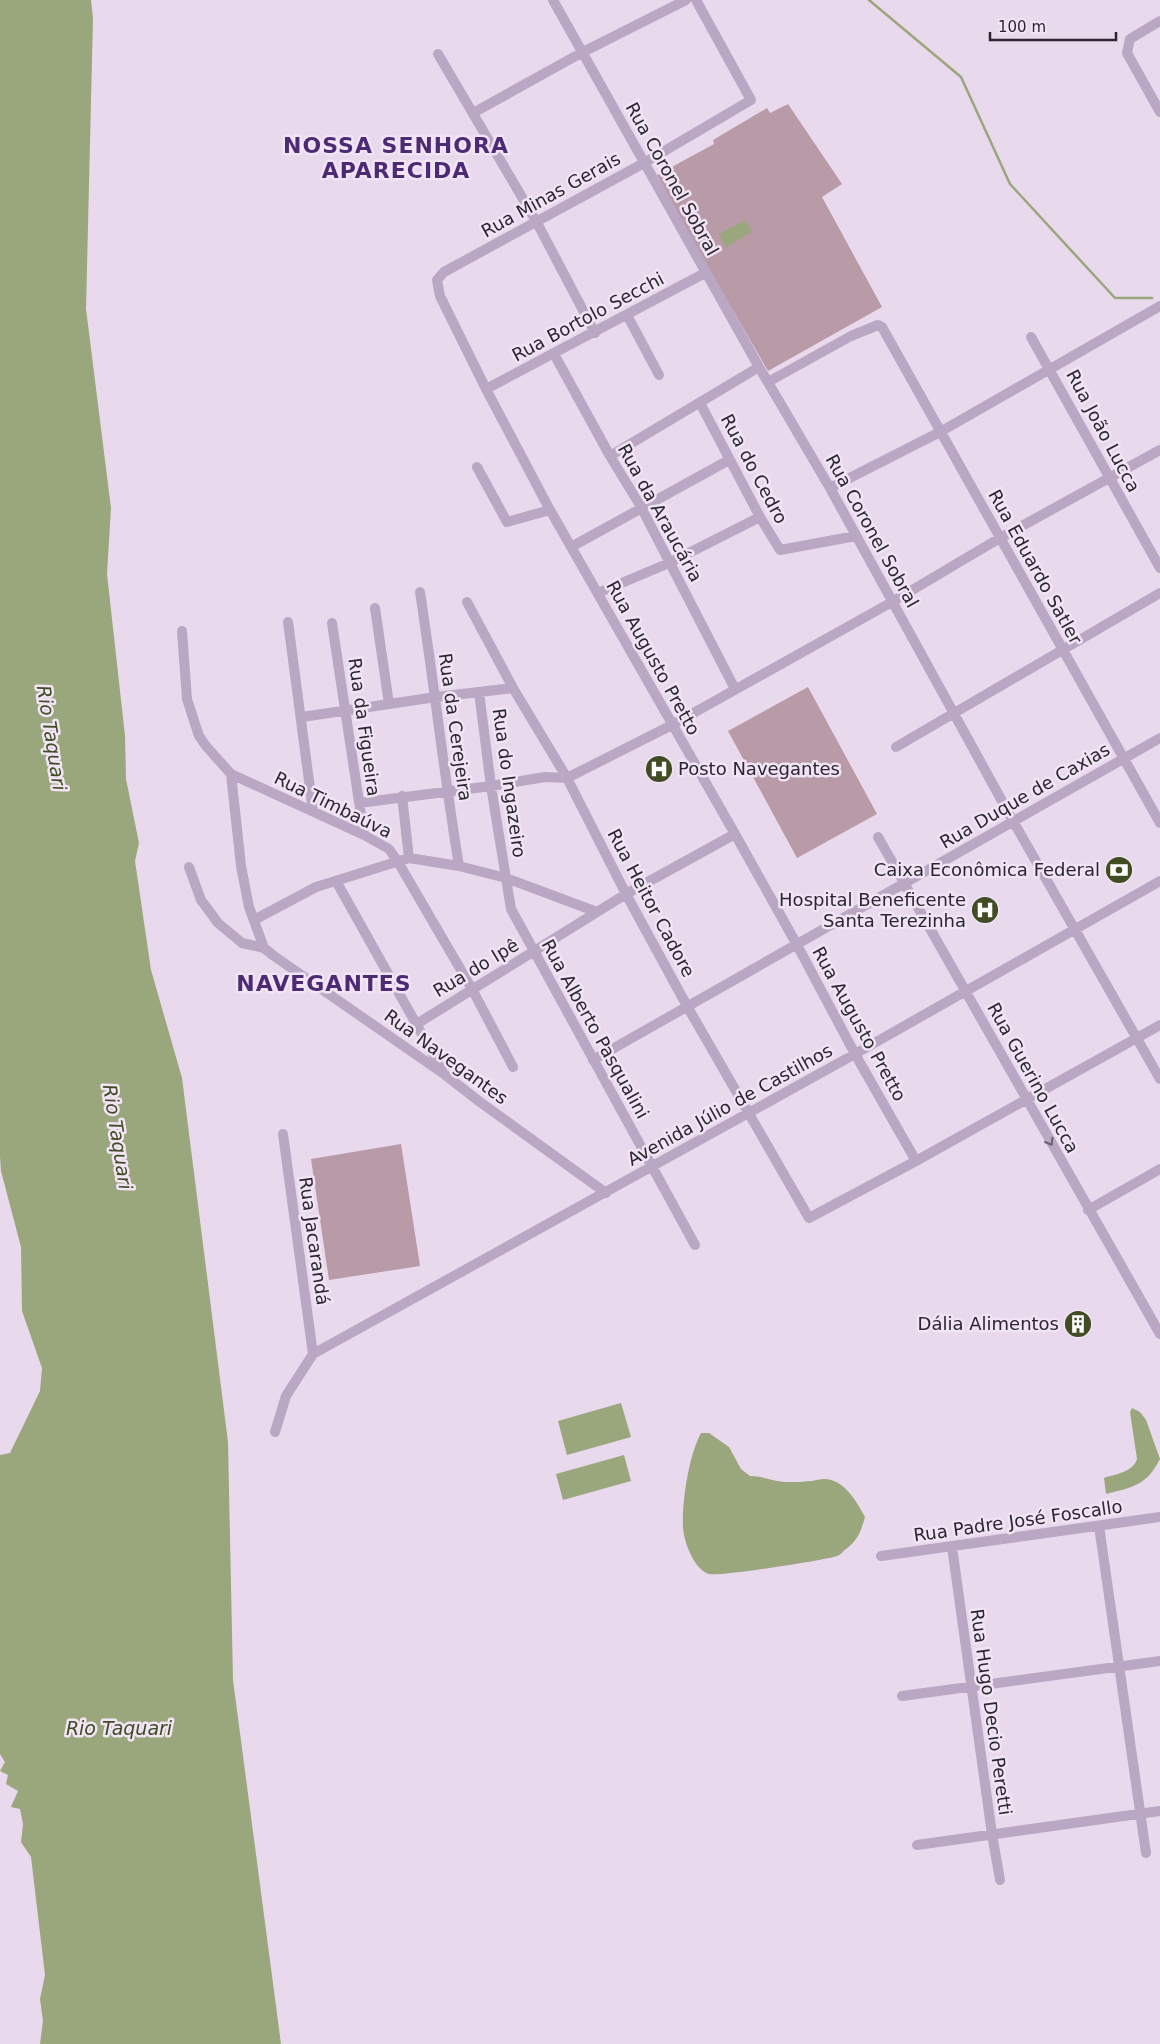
<svg xmlns="http://www.w3.org/2000/svg" width="1160" height="2044" font-family="'DejaVu Sans',sans-serif">
	<style>
		.green { fill: #b99ba8 }
		.water { fill: #9aa67c }
		.lines { fill: none; stroke-linecap: round; stroke-linejoin: round }
		.stream { stroke: #9aa67c; stroke-width: 2.5 }
		.minor { stroke: #baa7c3; stroke-width: 10 }
		.oneway { stroke: #6c6073 }
		.labels { text-anchor: middle; stroke-width: 5; stroke-linejoin: round; paint-order: stroke }
		.street-label { font-size: 18px; fill: #2c2631; stroke: #f1e4f5 }
		.poi-label { font-size: 18px; fill: #2c2631; stroke: #f1e4f5; text-anchor: end }
		.water-label { font-size: 19px; font-style: italic; fill: #404c22; stroke: #f1e4f5 }
		.district-label { font-size: 22px; font-weight: bold; letter-spacing: 1px; fill: #4d2a74; stroke: #f1e4f5 }
	</style>
	<rect width="100%" height="100%" fill="#e8d9ed"/>
	<path class="green" d="M788 104 842 184 822 197 882 307 768 371 688 233 657 175 714 144 713 140 767 108 770 113Z
		M808 687 877 814 797 858 728 731Z
		M401 1144 420 1266 329 1280 311 1159Z"/>
	<path class="water" d="M0 0H91L93 18 86 309 111 508 107 574 125 736 126 779 139 843 135 861 151 970 182 1078 228 1442 233 1680 281 2044H40L43 2021 40 1999 45 1975 31 1857 21 1842 23 1824 20 1809 11 1807 18 1791 6 1784 8 1775 0 1771 5 1762 0 1754V1455L10 1453 40 1391 42 1368 22 1311 21 1247 1 1171 0 1156Z
		M745 220 752 232 726 247 719 234Z
		M621 1403 631 1437 567 1455 558 1421Z
		M1132 1408 1140 1412 1146 1420 1160 1459C1146 1486 1133 1487 1106 1494L1104 1478C1116 1474 1133 1472 1137 1459L1130 1412Z
		M701 1433H709L729 1447 741 1469 750 1476C762 1476 773 1481 785 1482 794 1482 803 1482 812 1481 816 1480 820 1479 824 1479 844 1479 857 1502 865 1517 861 1531 858 1540 846 1549 843 1551 841 1555 837 1556 826 1560 717 1577 709 1574 694 1570 683 1540 683 1526 682 1501 689 1455 701 1433Z
		M624 1455 631 1481 563 1500 556 1474Z"/>
	<g class="lines">
		<path class="stream" d="M869 0 961 77 1010 184 1115 298H1152"/>
		<path class="minor" d="M553 0 759 367 830 488 1013 821 1160 1079
			M696 0 751 100 644 163 444 272 437 280 440 296 486 389 550 510 735 834 796 943 855 1054 916 1161
			M1160 21 1130 39 1127 53 1160 112
			M438 54 536 221 595 333
			M473 113 583 52 686 0
			M627 315 659 375
			M1031 337 1160 568
			M554 354 610 456 641 507 735 689
			M768 382 851 336 878 325 882 327 1160 823
			M486 389 705 273
			M700 403 760 517 780 550 856 536
			M610 456 759 367
			M477 467 507 522 550 510
			M830 488 940 432 1160 306
			M571 547 729 460
			M420 592C434 683 444 775 459 866
			M598 593 669 563 760 517
			M467 602 513 688 567 778 626 894 687 1006 809 1218 916 1161 1160 1025
			M375 608 389 704
			M288 622 313 811
			M332 623 364 835
			M182 631 187 699 199 736 206 746 231 774 364 835 389 849 398 862 472 989 513 1067
			M479 692 491 786 511 909 695 1245
			M302 717 436 697 513 688
			M896 747 1160 593
			M231 774 241 866 249 907 264 948 274 956 444 1074 480 1102 606 1193
			M402 796 409 858
			M359 803 491 786 545 777 567 778 672 725 892 602 1000 538 1160 450
			M878 837 1160 1334
			M189 867 201 900 218 923 242 943 264 948
			M336 881 442 1070
			M254 920 316 887 409 858 459 866 506 878 597 912
			M415 1025 626 894 735 834
			M593 1060 1160 738
			M283 1134 313 1354
			M1088 1210 1160 1169
			M275 1432 286 1396 313 1354 855 1054 1160 881
			M1099 1526 1146 1853
			M952 1547 992 1834 1000 1880
			M881 1556 1160 1517
			M902 1696 1160 1661
			M917 1845 1160 1811"/>
	</g>
	<defs><path id="oneway-chevron" d="M-2-3.5L2.5 0L-2 3.5" fill="none" stroke-width="1.6" stroke-linecap="round" stroke-linejoin="round" transform="scale(1.25)"/></defs>
	<use class="oneway" href="#oneway-chevron" transform="translate(1050 1142) rotate(60)"/>
	<defs>
		<symbol id="hospital-disc" viewBox="-11 -11 22 22"><circle r="9.5" fill="#404c22" stroke="#f1e4f5"/><path d="M-5-5h3v3.5h4V-5h3V5h-3V1.5h-4V5h-3Z" fill="#fff"/></symbol>
		<symbol id="bank-disc" viewBox="-11 -11 22 22"><circle r="9.5" fill="#404c22" stroke="#f1e4f5"/><path d="M-6-4H6V4H-6ZM0-2.3a2.3 2.3 0 1 0 0 4.6a2.3 2.3 0 1 0 0-4.6Z" fill="#fff"/></symbol>
		<symbol id="building-disc" viewBox="-11 -11 22 22"><circle r="9.5" fill="#404c22" stroke="#f1e4f5"/><path d="M-4-6H4V6H1V3H-1V6H-4ZM-2.5-4.3h1.7v1.8h-1.7ZM.8-4.3h1.7v1.8H.8ZM-2.5-1h1.7V.8h-1.7ZM.8-1h1.7V.8H.8Z" fill="#fff"/></symbol>
	</defs>
	<g fill-rule="evenodd">
		<use href="#hospital-disc" x="643" y="753" width="32" height="32"/>
		<use href="#bank-disc" x="1103" y="854" width="32" height="32"/>
		<use href="#hospital-disc" x="969" y="894" width="32" height="32"/>
		<use href="#building-disc" x="1062" y="1308" width="32" height="32"/>
	</g>
	<g class="labels">
		<g class="street-label">
			<text transform="translate(672 179) rotate(61)" y="6">Rua Coronel Sobral</text>
			<text transform="translate(551 195) rotate(-29)" y="6">Rua Minas Gerais</text>
			<text transform="translate(588 317) rotate(-28)" y="6">Rua Bortolo Secchi</text>
			<text transform="translate(1103 431) rotate(62)" y="6">Rua João Lucca</text>
			<text transform="translate(754 469) rotate(62)" y="6">Rua do Cedro</text>
			<text transform="translate(660 513) rotate(61)" y="6">Rua da Araucária</text>
			<text transform="translate(872 531) rotate(61)" y="6">Rua Coronel Sobral</text>
			<text transform="translate(1035 567) rotate(61)" y="6">Rua Eduardo Satler</text>
			<text transform="translate(653 658) rotate(61)" y="6">Rua Augusto Pretto</text>
			<text transform="translate(364 727) rotate(82)" y="6">Rua da Figueira</text>
			<text transform="translate(455 727) rotate(82)" y="6">Rua da Cerejeira</text>
			<text transform="translate(509 783) rotate(82)" y="6">Rua do Ingazeiro</text>
			<text transform="translate(1025 796) rotate(-30)" y="6">Rua Duque de Caxias</text>
			<text transform="translate(333 805) rotate(26)" y="6">Rua Timbaúva</text>
			<text transform="translate(651 903) rotate(62)" y="6">Rua Heitor Cadore</text>
			<text transform="translate(476 968) rotate(-31)" y="6">Rua do Ipê</text>
			<text transform="translate(859 1024) rotate(61)" y="6">Rua Augusto Pretto</text>
			<text transform="translate(595 1029) rotate(61)" y="6">Rua Alberto Pasqualini</text>
			<text transform="translate(446 1057) rotate(36)" y="6">Rua Navegantes</text>
			<text transform="translate(1033 1078) rotate(61)" y="6">Rua Guerino Lucca</text>
			<text transform="translate(730 1105) rotate(-29)" y="6">Avenida Júlio de Castilhos</text>
			<text transform="translate(314 1241) rotate(82)" y="6">Rua Jacarandá</text>
			<text transform="translate(1018 1521) rotate(-8)" y="6">Rua Padre José Foscallo</text>
			<text transform="translate(991 1712) rotate(82)" y="6">Rua Hugo Decio Peretti</text>
		</g>
		<g class="poi-label">
			<text x="678" y="775" text-anchor="start">Posto Navegantes</text>
			<text x="1100" y="876">Caixa Econômica Federal</text>
			<text x="966" y="906">Hospital Beneficente<tspan x="966" dy="21">Santa Terezinha</tspan></text>
			<text x="1059" y="1330">Dália Alimentos</text>
		</g>
		<g class="water-label">
			<text transform="translate(52 738) rotate(81)" y="7">Rio Taquari</text>
			<text transform="translate(118 1137) rotate(81)" y="7">Rio Taquari</text>
			<text x="119" y="1735">Rio Taquari</text>
		</g>
		<g class="district-label">
			<text x="396" y="153">NOSSA SENHORA<tspan x="396" dy="25">APARECIDA</tspan></text>
			<text x="324" y="991">NAVEGANTES</text>
		</g>
	</g>
	<path d="M990 32v8h126v-8" fill="none" stroke="#2c2631" stroke-width="2.5"/>
	<text x="998" y="32" font-size="15" fill="#2c2631" stroke="#f1e4f5" stroke-width="4" paint-order="stroke">100 m</text>
</svg>
